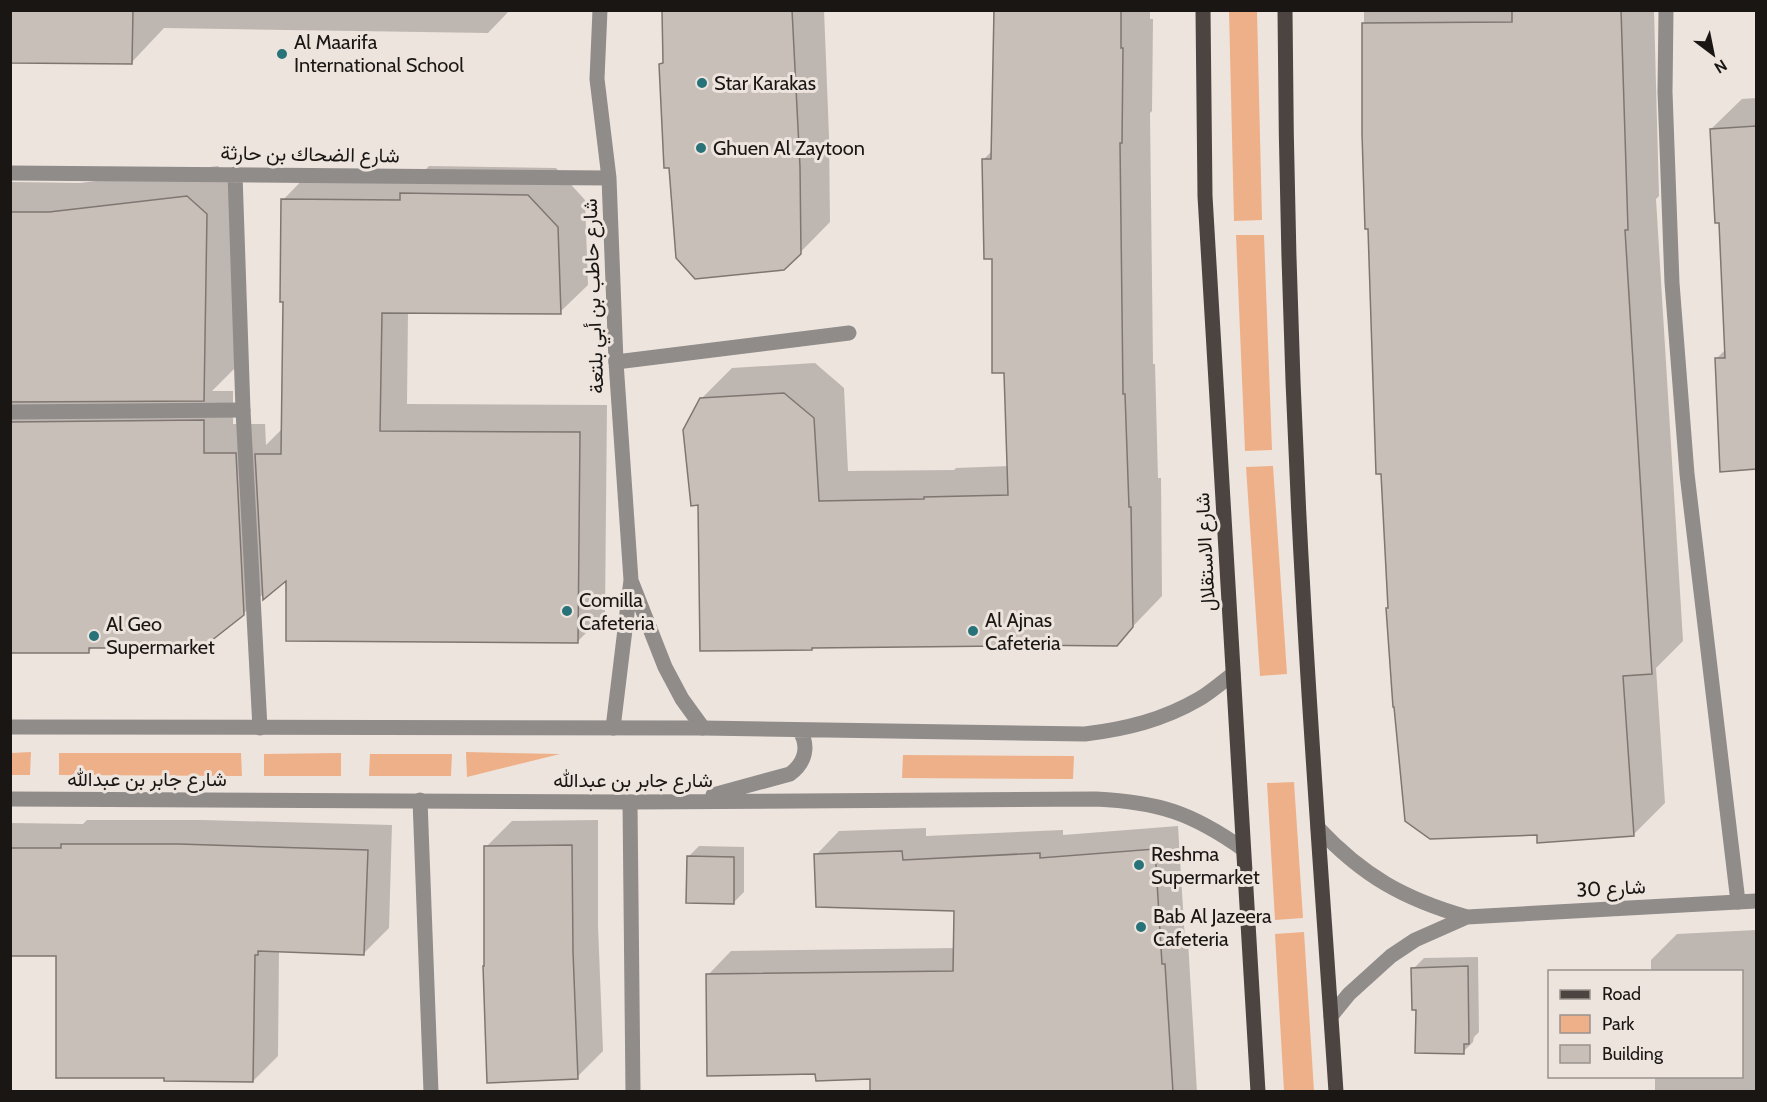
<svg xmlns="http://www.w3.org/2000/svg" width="1767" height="1102" font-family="Cabin,Vazirmatn,sans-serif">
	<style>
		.green { fill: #eeb088 }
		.shadow { fill: #0003 }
		.building { fill: #c9bfb9; stroke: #7f7671; stroke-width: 1.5 }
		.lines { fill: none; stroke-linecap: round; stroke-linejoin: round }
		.service { stroke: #908c8a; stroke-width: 15 }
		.minor { stroke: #908c8a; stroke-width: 15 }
		.tertiary { stroke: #908c8a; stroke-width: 15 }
		.primary { stroke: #4b4440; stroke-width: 15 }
		.poi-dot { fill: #287279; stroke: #eee4de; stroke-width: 2 }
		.labels { text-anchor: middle; stroke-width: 6; stroke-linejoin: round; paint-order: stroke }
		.poi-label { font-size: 20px; fill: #191614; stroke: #eee4de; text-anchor: start }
		.street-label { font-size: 20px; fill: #191614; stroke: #eee4de }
	</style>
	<rect width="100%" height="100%" fill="#eee4de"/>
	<path class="green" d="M1229 11H1257L1262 220 1234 221Z
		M1236 235H1264L1272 450 1245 451Z
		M1273 466 1287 674 1260 676 1246 467Z
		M31 752 30 775H11V753Z
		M466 752 560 754 467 777Z
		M59 753H241L242 776 59 775Z
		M341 753V776H264V754Z
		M370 754H452L451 776H369Z
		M903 755 1074 756 1073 779 902 778Z
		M1294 782 1303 918 1275 920 1267 783Z
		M1304 932 1314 1091H1284L1275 934Z"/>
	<path class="shadow" d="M10 10H510L488 33 164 28 131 63Z
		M663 10H824L829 136 830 222 784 269 661 64 665 60Z
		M993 10H1150V19H1153L1152 111 1150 113 1153 364H1155L1158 478H1161L1162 596 1116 644 1003 643 701 650V399L732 368 815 363 844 388 848 471 954 470 956 468 1009 466 1006 371 983 160 993 150 995 27H993Z
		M1364 10H1654L1659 196 1656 199 1683 641 1656 668 1665 803 1633 835 1538 833 1390 607 1364 134Z
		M1756 98V468L1722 470 1716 359 1726 349 1720 221 1711 129 1742 99Z
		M218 166 236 184 234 369 212 391H233V424H265L266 445 283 428 284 300 283 200 310 172 422 173 429 166 556 168 585 200 588 285 560 312H408L407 404 607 405 605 614 578 641 288 578 264 593 243 614 94 646 88 652 10 651V182L80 183Z
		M87 820H204L392 825 389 928 364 953 279 951 278 1056 253 1081 58 954 10 955V823L83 824Z
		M598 820V926L603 1051 577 1077 486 847 512 821Z
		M1178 826 1185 941H1188L1197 1092H945L944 1075 817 1073 708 975 731 951 955 948V910L816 855 839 831 926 828V836L1063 830V835Z
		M699 846 744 847V892L733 903 688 857Z
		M1756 930V1092H1655V1076H1742V972H1651V960L1677 934Z
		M1478 957 1479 1032 1474 1037 1473 1042 1463 1052 1418 1008 1413 969 1424 958Z"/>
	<path class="building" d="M10 10H133L132 64 10 63Z
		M662 10H792L800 167 801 254 784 270 695 279 676 258 669 168H664L659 64 663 63Z
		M994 10H1121V48H1123L1122 143H1120L1123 394H1125L1129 507H1131L1133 627 1117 646 1002 645V646L812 648V650L700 651 698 505 691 506 683 430 700 398 784 393 814 418 819 501 924 499V497L1008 495 1004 373H992V259H984L982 159H991Z
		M1512 10H1621L1628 230H1625L1652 674 1623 676 1634 836 1537 843V835L1430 839 1405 821 1394 707H1393L1386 608H1388L1381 474H1376L1368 229H1365L1362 134V23L1512 22Z
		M1756 126V469L1720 472 1715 358H1725L1719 223H1715L1710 129Z
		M400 193 528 195 558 227 561 314 382 313 380 431 580 432 578 643 286 641V581L263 600 255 454H281L283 302H280L281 199 400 200Z
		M187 196 207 214 204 401 10 402V212H49Z
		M204 420V453H236L244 615 202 648H89V653H10V422Z
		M61 844H179L368 850 364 955 258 951V955H255L253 1082 164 1081V1078H56V956H10V848H61Z
		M572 845 573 952 578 1079 487 1083 483 966H484V846Z
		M1155 849 1162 964H1165L1173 1092H870V1079L816 1081 815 1074 707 1076 706 974 953 971 954 911 816 907 814 854 902 851 903 860 1040 853V858Z
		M687 856 734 857V904L686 903Z
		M1468 966 1469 1044H1464V1054L1415 1053 1416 1010H1412L1411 968Z"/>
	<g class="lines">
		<path class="service" d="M1666 10 1665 92 1672 283 1687 474 1738 902
			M616 362 849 333
			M10 412 243 410"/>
		<path class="minor" d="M600 10 597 79 609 178 616 362 631 580 613 728
			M10 173 609 178
			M235 174 243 410 260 728
			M632 583 665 667 682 699 703 728
			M420 800 431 1092
			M630 802 633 1092
			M1318 828C1363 876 1404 899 1467 917
			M1331 1016 1349 994 1391 956 1415 940 1467 917 1756 901"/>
		<path class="tertiary" d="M10 727 703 728 1085 734C1126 729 1163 720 1199 699 1211 692 1222 682 1233 674
			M713 795 790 774C805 763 810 746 799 730
			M10 799 630 802 1096 799C1159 802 1192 813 1243 849"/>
		<path class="primary" d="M1203 10 1205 196 1258 1092
			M1285 10C1286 205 1292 398 1303 592 1312 759 1325 925 1336 1092"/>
	</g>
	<g class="poi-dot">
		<circle cx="282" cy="54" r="6"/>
		<circle cx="702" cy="83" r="6"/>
		<circle cx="701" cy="148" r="6"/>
		<circle cx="567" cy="611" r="6"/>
		<circle cx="973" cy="631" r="6"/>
		<circle cx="94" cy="636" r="6"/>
		<circle cx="1139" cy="865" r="6"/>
		<circle cx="1141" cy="927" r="6"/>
	</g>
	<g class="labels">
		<g class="poi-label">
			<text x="294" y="49">Al Maarifa<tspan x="294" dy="23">International School</tspan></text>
			<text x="714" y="90">Star Karakas</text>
			<text x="713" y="155">Ghuen Al Zaytoon</text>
			<text x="579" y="607">Comilla<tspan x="579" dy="23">Cafeteria</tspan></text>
			<text x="985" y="627">Al Ajnas<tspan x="985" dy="23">Cafeteria</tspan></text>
			<text x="106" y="631">Al Geo<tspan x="106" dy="23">Supermarket</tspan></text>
			<text x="1151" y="861">Reshma<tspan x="1151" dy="23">Supermarket</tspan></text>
			<text x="1153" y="923">Bab Al Jazeera<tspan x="1153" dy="23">Cafeteria</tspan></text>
		</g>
		<g class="street-label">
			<text transform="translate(310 154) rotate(1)" y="7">شارع الضحاك بن حارثة</text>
			<text transform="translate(593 296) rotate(-92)" y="7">شارع حاطب بن أبي بلتعة</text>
			<text transform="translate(1205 552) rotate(-93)" y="7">شارع الاستقلال</text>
			<text x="147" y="786">شارع جابر بن عبدالله</text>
			<text x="633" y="787">شارع جابر بن عبدالله</text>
			<text transform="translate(1611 888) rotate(-3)" y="7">شارع 30</text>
		</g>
	</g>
	<rect width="1767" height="1102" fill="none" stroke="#191614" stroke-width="24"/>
	<rect x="1548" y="970" width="195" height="108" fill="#eee4de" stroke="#99928d" stroke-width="1.5"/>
	<rect x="1560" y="990" width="30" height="9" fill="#4b4440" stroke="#99928d" stroke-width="1.5"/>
	<text x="1602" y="1000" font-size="18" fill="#191614">Road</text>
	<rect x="1560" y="1015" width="30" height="18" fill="#eeb088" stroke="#99928d" stroke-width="1.5"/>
	<text x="1602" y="1030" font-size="18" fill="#191614">Park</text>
	<rect x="1560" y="1045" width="30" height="18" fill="#c9bfb9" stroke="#99928d" stroke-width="1.5"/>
	<text x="1602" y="1060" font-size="18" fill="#191614">Building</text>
	<g transform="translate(1713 54) rotate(148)" stroke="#eee4de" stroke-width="4.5" paint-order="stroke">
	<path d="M0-4.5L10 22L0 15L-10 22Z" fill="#191614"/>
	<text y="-9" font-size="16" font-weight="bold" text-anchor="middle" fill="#191614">N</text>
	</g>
</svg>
